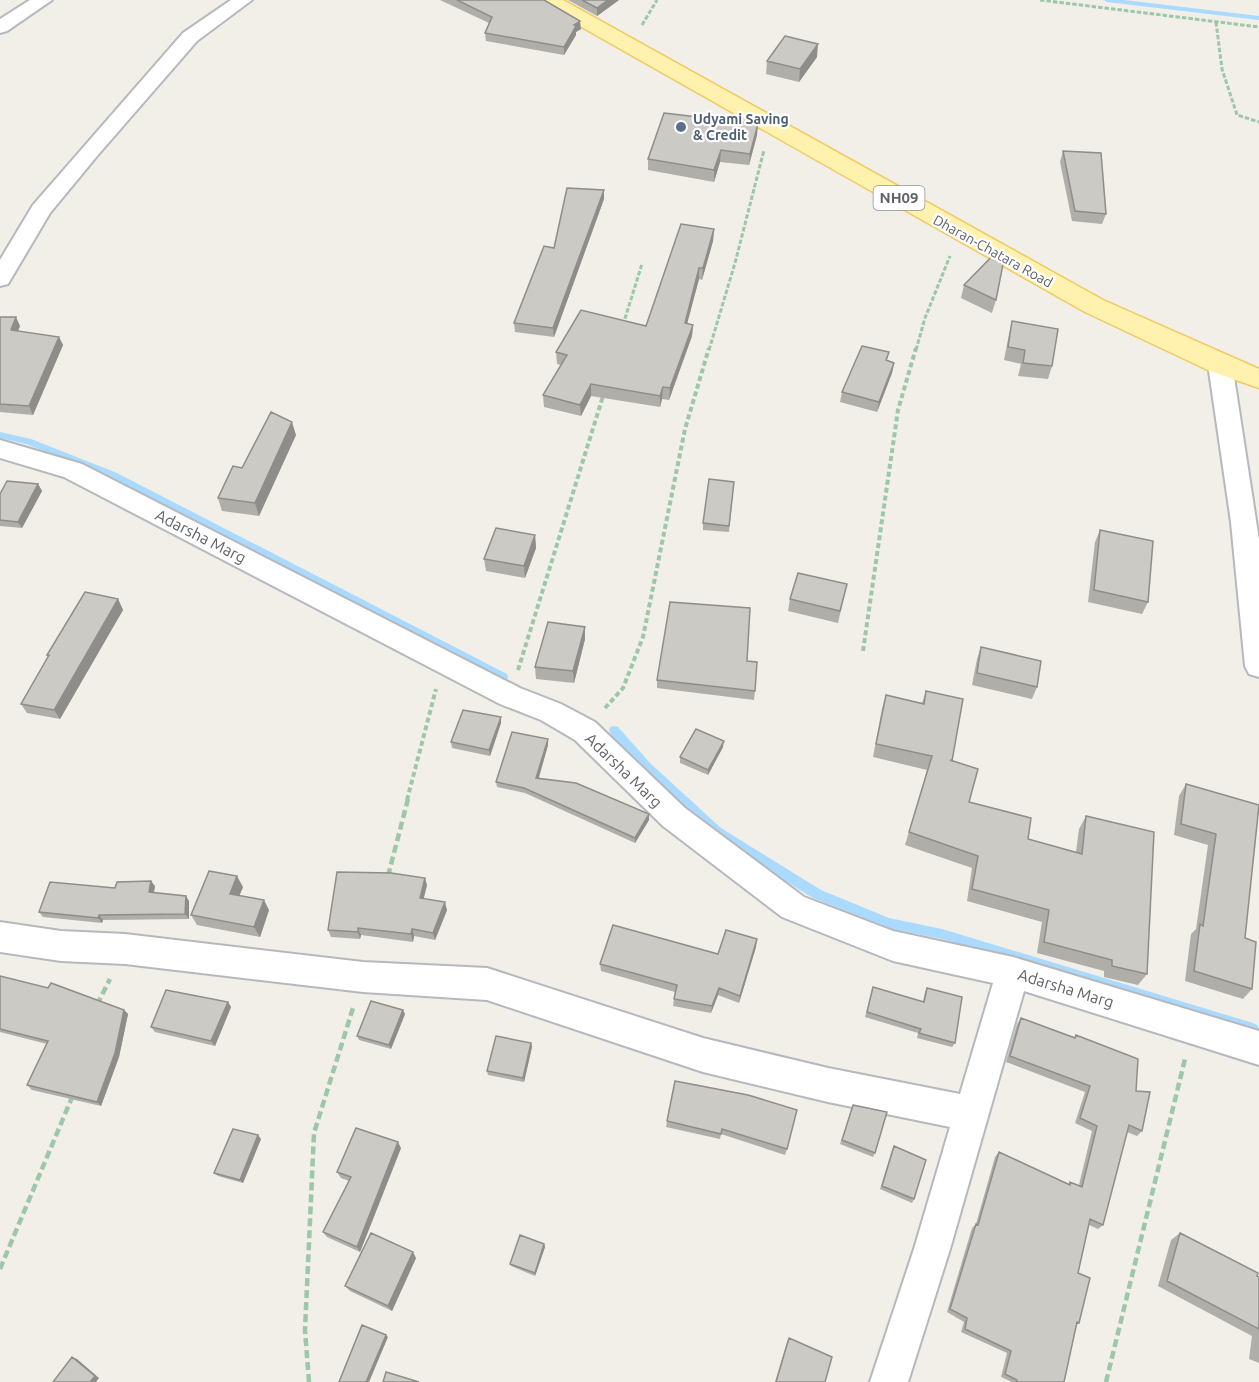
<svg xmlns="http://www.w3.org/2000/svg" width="1259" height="1382" font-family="Ubuntu,sans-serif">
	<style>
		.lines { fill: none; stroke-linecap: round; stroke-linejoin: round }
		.stream { fill: #aadaff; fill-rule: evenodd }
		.street-casing { stroke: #b5b8bc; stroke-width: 4 }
		.primary-casing { stroke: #f2c960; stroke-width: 3 }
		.path-far2 { stroke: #9cc7a9; stroke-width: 3; stroke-dasharray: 4.5 2; stroke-linecap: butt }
		.path-far1 { stroke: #9cc7a9; stroke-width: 4; stroke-dasharray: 5 3; stroke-linecap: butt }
		.path { stroke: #9cc7a9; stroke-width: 4.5; stroke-dasharray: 8 4; stroke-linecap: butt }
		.street { fill: #fff; fill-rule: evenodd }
		.primary { fill: #fff2af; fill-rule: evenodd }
		.wall { fill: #afaea9 }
		.shaded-wall { fill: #8f8d8a }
		.building { fill: #cccac5; stroke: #8f8d8a; stroke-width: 1.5 }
		.service-dot { fill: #5c6f8a; stroke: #fff; stroke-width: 2 }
		.labels { text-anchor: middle; stroke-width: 4.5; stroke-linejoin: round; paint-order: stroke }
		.far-service-label { font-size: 14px; font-weight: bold; fill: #4e5e75; stroke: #fff; text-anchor: start }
		.far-street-label { font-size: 14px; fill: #5f6368; stroke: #fff }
		.shield { fill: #fff; stroke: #8f9295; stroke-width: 1.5 }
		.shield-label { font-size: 15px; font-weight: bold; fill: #5f6368 }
		.street-label { font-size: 16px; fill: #5f6368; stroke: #fff }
	</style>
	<rect width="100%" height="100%" fill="#f1efe8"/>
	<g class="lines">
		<path class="stream" d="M1104 0H1124L1259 16V20L1107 2Z
			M0 432 31 439 117 473 507 674 508 677 507 680H499L111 477 26 444 0 438Z
			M614 726 618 727 650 763 721 828 821 890 889 918 942 929 1253 1023 1257 1025 1259 1029 1257 1033 1253 1035 942 939 888 928 813 898 713 836 642 769 610 733 609 730 610 727Z"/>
		<defs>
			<path id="street" d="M30 0H52L7 31 0 33V19Z
				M231 0H252L197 41 97 156 50 213 8 284 0 286V260L33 205 183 33Z
				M1220 356 1228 358 1232 364 1259 540V677L1249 674 1245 666 1231 522 1208 364 1212 358Z
				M0 440 82 464 520 688 561 704 595 722 685 808 804 897 893 931 1013 957 1259 1031V1065L1024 991 950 1249 908 1382H870L914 1249 950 1127 828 1102 703 1072 487 1000 363 992 125 964 61 961 0 952V922L61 931 125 934 363 962 487 968 703 1038 828 1068 960 1094 993 983 893 961 782 917 663 826 575 740 541 720 500 704 64 477 0 458Z"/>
			<path id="primary" d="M538 0H563L1103 300 1259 369V388L1210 371 1085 312 541 4Z"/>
		</defs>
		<use href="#street" class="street-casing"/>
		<use href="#primary" class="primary-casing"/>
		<path class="path-far2" d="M1040 0 1259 27
			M1216 22 1222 69 1237 115 1259 122
			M642 25 657 0
			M623 325 642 264
			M709 350 735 263 764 150
			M916 350 925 318 950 256"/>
		<path class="path-far1" d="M863 651 898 410 916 348
			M518 670 604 393
			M605 708 623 688 643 637 685 429 709 348
			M407 800 436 689"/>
		<path class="path" d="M388 876 408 799
			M97 1005 110 979
			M0 1269 73 1095
			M309 1382 305 1330 314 1133 353 1008
			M1106 1382 1185 1059"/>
		<use href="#street" class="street"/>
		<use href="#primary" class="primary"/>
	</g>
	<path class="wall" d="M440 0H544L581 29 576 32V35L564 55 486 41 485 33 489 23Z
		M568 0H619L597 16Z
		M817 57 799 82 766 74 767 61Z
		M757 135 749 165 720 162 714 182 648 170V159Z
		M1063 151 1106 214 1102 224 1072 221 1060 162Z
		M604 199 554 337 515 332 514 323 554 248Z
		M714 229 713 241 702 280 699 279 687 324 693 325 692 336 669 400 662 399 660 407 591 396 581 416 544 407 543 395 561 365 557 364 556 352 646 326Z
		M964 285 996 300 992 313 961 298Z
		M0 317 20 326 18 331 59 337 63 345 33 415 0 412Z
		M1012 321 1052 366 1048 379 1018 376 1021 364 1004 360 1009 334Z
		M889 352 887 361 894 363 892 373 877 412 840 402 842 392Z
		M296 435 259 516 222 511 218 498 242 468Z
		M734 482 729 532 703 530V523Z
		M38 484 42 491 22 528 0 526V494Z
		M1100 530 1148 602 1142 614 1088 602 1095 542Z
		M535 535 536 548 525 578 486 571 484 559Z
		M847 584 838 623 788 611 790 599Z
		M118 599 123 610 60 719 27 713 21 704 48 657 47 655Z
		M585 639 574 683 536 679 535 667Z
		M981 647 1037 687 1032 699 972 685 977 659Z
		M747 661 755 691 754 700 657 688V680Z
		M926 691 952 761 969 802 1028 839 1076 852 1079 829 1086 816 1147 974 1138 985 1104 977V971L1037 953 1042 922 967 901 972 868 905 845 927 770 873 757 882 709 886 695 922 703Z
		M501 717V723L490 756 452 748 451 742Z
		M548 745 539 778 649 814V820L635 843 525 793 497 787 496 782Z
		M723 747 708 775 680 763V757Z
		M1186 784 1259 805 1245 938 1252 989 1243 999 1185 981 1191 934 1196 929 1208 845 1174 835 1179 796Z
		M427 885 423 899 447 910 435 940 414 936 413 942 361 935 360 939 331 937 328 930Z
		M155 886 154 892 189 901V919L103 920 102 923 43 917 39 912 115 888Z
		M243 887 239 896 269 910 260 937 197 925 191 915Z
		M756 947 739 1003 718 995 711 1013 673 1006 675 992 601 971 600 964 718 954Z
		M0 976 124 1010 128 1014 119 1057 101 1106 32 1090 27 1085 47 1044 0 1032Z
		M873 987 923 1002 925 992 927 988 955 1043 952 1047 917 1038 918 1033 865 1017Z
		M228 1002 231 1007 215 1046 155 1032 151 1027Z
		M405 1014 391 1049 359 1040 357 1036Z
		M1021 1018 1074 1037 1076 1035 1136 1091 1142 1131 1137 1136 1127 1132 1103 1225 1098 1229 1089 1225 1078 1273 1079 1323 1076 1325 1064 1382H1012L1001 1377 1007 1353 961 1332 964 1322 947 1312 972 1228 976 1224 995 1157 999 1152 1068 1184 1070 1182 1079 1185 1092 1131 1075 1123 1085 1092 1006 1062 1017 1024Z
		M531 1043 532 1047 524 1082 488 1075 487 1071Z
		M675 1081 787 1149 785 1155 721 1134 720 1139 666 1127Z
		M853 1105 875 1153 873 1157 840 1144Z
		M261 1139 243 1183 218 1176 214 1173Z
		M894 1146 914 1199 912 1203 880 1189 892 1150Z
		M401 1148 360 1252 327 1237 323 1232 349 1181 341 1178 337 1172Z
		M1180 1233 1259 1277V1363L1249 1359 1252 1336 1158 1286 1171 1240Z
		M544 1244 545 1247 535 1276 511 1266 510 1264Z
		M416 1258 392 1311 350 1291 345 1286Z
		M789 1338 825 1382H775L787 1342Z"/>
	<path class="shaded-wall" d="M608 0H619L597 16V8Z
		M580 21 581 29 576 32V35L564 55V47L574 25Z
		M818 44 817 57 799 82 800 69Z
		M758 124 757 135 749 165 750 154Z
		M721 150 720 162 714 182V170Z
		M604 190V199L554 337 553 328Z
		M714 229 713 241 702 280 703 268Z
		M699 268V279L684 335 685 323Z
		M16 317 20 326 15 339 11 330Z
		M693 325 692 336 669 400 670 388Z
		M59 337 63 345 33 415 29 406Z
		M894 363 892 373 877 412 879 402Z
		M591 384V396L581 416 580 405Z
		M663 387 662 399 660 407V396Z
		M292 422 296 435 259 516 255 503Z
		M38 484 42 491 22 528 18 522Z
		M535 535 536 548 525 578 524 566Z
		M118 599 123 610 60 719 54 710Z
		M585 627V639L574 683 573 671Z
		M501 717V723L490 756 489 750Z
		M548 739V745L537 783 536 778Z
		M724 741 723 747 708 775V770Z
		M649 814V820L635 843V838Z
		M237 876 243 887 236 904 230 894Z
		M425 878 427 885 422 906 420 898Z
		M151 881 155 886 153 897 149 892Z
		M186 896 189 901V919L185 914Z
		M264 900 269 910 260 937 254 927Z
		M445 902 447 910 435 940 433 933Z
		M99 915 103 920 102 923 98 918Z
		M358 928 361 935 360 939 358 932Z
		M412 929 414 936 413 942 411 934Z
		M757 939 756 947 739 1003 740 996Z
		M719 988 718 995 711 1013 712 1006Z
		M228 1002 231 1007 215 1046 211 1041Z
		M124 1010 128 1014 119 1057 101 1106 97 1102Z
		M403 1010 405 1014 391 1049 389 1045Z
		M531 1043 532 1047 524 1082 523 1078Z
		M258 1135 261 1139 243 1183 240 1180Z
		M398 1142 401 1148 360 1252 357 1247Z
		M544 1244 545 1247 535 1276V1273Z
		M413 1252 416 1258 392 1311 388 1306Z
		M386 1335 388 1337 369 1382H366Z
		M72 1357 77 1359 99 1378 96 1382H90Z"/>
	<path class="building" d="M457 0H544L580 21 574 25 576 26 564 47 485 33 492 17Z
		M582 0H608L597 8Z
		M785 36 818 44 800 69 767 61Z
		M664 113 758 124 750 154 721 150 714 170 648 159Z
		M1063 151 1101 153 1106 214 1075 211Z
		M567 188 604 190 553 328 514 323 544 246 554 248Z
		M681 224 714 229 703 268H699L685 323 693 325 670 388 663 387 660 396 591 384 580 405 543 395 567 355 556 352 581 310 646 326Z
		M998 250 1005 254 996 300 964 285Z
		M0 317H16L11 330 59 337 29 406 0 404Z
		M1012 321 1058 329 1052 366 1023 363 1025 350 1008 347Z
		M862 346 889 352 886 360 894 363 879 402 842 392Z
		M271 412 292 422 255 503 218 498 233 466 242 468Z
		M709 479 734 482 729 526 703 523Z
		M7 481 38 484 18 522 0 520V494Z
		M496 528 535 535 524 566 484 559Z
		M1100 530 1153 541 1148 602 1094 590Z
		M798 573 847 584 840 611 790 599Z
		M85 592 118 599 54 710 21 704 49 655H47Z
		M670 602 750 608 747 661 757 662 755 691 657 680Z
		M548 622 585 627 573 671 535 667Z
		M981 647 1041 661 1037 687 977 673Z
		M926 691 963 699 952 761 950 760 978 769 969 802 1031 818 1028 839 1082 854 1086 816 1154 832 1147 974 1112 966V960L1044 942 1049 910 972 889 978 856 909 832 932 756 876 744 886 695 924 704Z
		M463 710 501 717 489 750 451 742Z
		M696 729 724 741 708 770 680 757Z
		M512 732 548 739 536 778 576 783 649 814 635 838 524 788 496 782Z
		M1186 784 1259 805 1245 938 1256 942 1252 989 1194 971 1200 924 1203 926 1216 834 1181 824Z
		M209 871 237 876 230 894 264 900 254 927 191 915Z
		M337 872 391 873 425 878 420 898 445 902 433 933 412 929 411 934 358 928V932L328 930Z
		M151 881 149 892 186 896 185 914 99 915 98 918 39 912 50 882 115 888 117 882Z
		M613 925 718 954 726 930 757 939 740 996 719 988 712 1006 674 999 677 985 600 964Z
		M0 976 48 988 51 983 124 1010 115 1053 97 1102 27 1085 48 1041 0 1029Z
		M873 987 924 1002 927 988 962 997 955 1043 919 1033 921 1029 867 1012Z
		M166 990 228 1002 211 1041 151 1027Z
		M371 1001 403 1010 389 1045 357 1036Z
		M1021 1018 1075 1038 1076 1035 1138 1059 1136 1091 1150 1092 1142 1131 1129 1125 1103 1225 1090 1219 1078 1273 1090 1278 1079 1323 1077 1322 1064 1382H1017V1380L1005 1374 1011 1351 965 1329 967 1318 950 1309 976 1224 978 1225 999 1152 1070 1185V1182L1082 1187 1097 1126 1080 1118 1090 1086 1010 1056Z
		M496 1036 531 1043 523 1078 487 1071Z
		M675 1081 748 1095 797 1110 787 1149 722 1129 721 1134 667 1121Z
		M853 1105 887 1112 875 1153 842 1140Z
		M356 1128 398 1142 357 1247 323 1232 351 1177 337 1172Z
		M233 1129 258 1135 240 1180 214 1173Z
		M894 1146 926 1160 914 1199 882 1186Z
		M371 1233 413 1252 388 1306 345 1286Z
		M1180 1233 1258 1273 1257 1276 1259 1277V1329L1167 1281Z
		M520 1235 544 1244 535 1273 510 1264Z
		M362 1325 386 1335 366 1382H339Z
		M789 1338 832 1357 825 1382H776Z
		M72 1357 95 1376 90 1382H53Z
		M386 1372 419 1382H383Z"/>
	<circle class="service-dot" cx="681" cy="127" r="6"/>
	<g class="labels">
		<g class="far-service-label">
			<text x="693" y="124">Udyami Saving<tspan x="693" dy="16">&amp; Credit</tspan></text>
		</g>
		<g class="far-street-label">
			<text transform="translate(993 251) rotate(29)" y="5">Dharan-Chatara Road</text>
		</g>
		<rect class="shield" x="873.5" y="186" width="51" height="24" rx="4.5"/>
		<g class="shield-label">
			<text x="899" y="203">NH09</text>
		</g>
		<g class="street-label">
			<text transform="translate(201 536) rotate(27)" y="6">Adarsha Marg</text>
			<text transform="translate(624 770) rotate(44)" y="6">Adarsha Marg</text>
			<text transform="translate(1066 988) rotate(17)" y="6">Adarsha Marg</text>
		</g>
	</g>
</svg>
